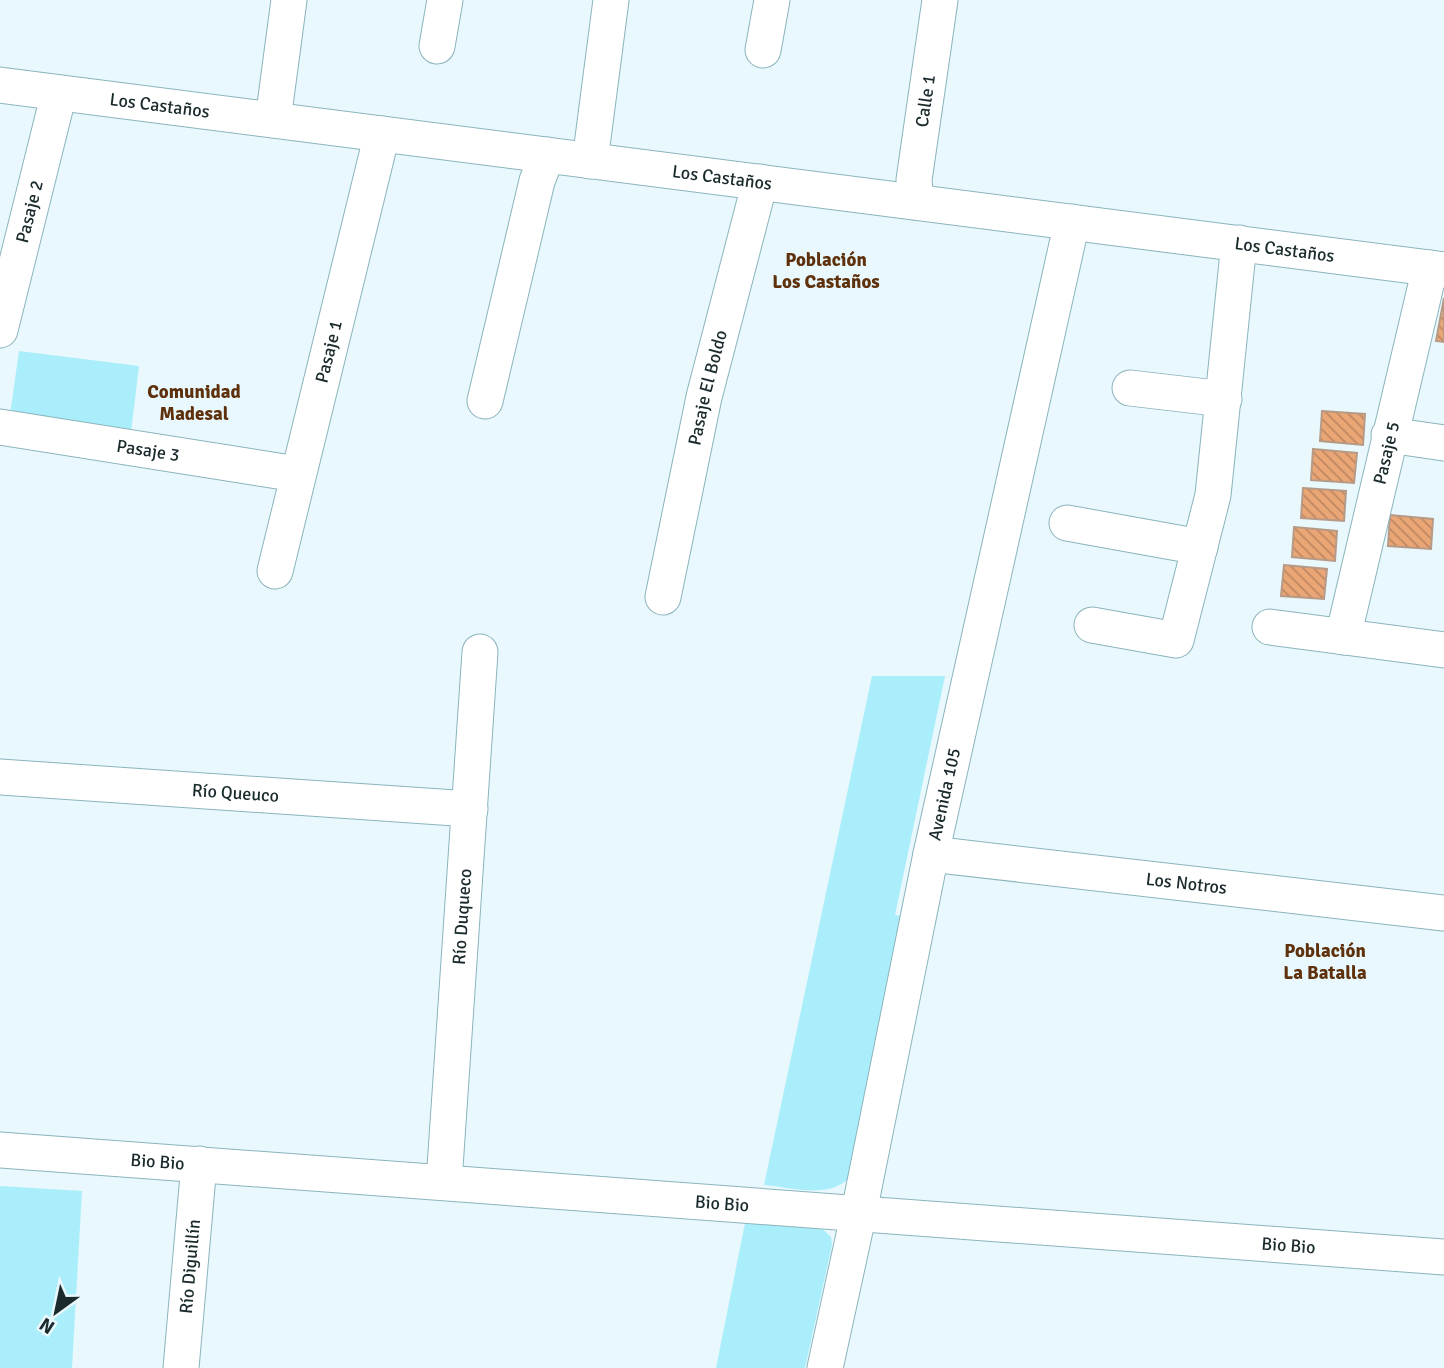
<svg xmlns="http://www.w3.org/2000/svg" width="1444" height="1368" font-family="Signika,sans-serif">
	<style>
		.green { fill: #abeefb }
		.building { fill: url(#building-back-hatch); stroke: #b79a86; stroke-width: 2 }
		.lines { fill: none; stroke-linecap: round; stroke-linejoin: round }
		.minor-casing { stroke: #8bb4bc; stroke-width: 37 }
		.minor { stroke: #fff; stroke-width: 35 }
		.labels { text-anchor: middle; stroke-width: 5; stroke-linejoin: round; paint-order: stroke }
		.street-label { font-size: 18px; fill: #1a2a2d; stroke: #e8f8fc }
		.neighbourhood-label { font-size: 19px; font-weight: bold; fill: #5e310c; stroke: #e8f8fc }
	</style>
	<defs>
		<pattern id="building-back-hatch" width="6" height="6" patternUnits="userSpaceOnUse" patternTransform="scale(1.75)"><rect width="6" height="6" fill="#eba676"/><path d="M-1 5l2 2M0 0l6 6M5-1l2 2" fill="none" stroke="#be8761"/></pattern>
	</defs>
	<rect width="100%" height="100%" fill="#e8f8fc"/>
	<path class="green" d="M19 351 139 366 131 432 10 415Z
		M872 676H945L895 915 905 916 850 1177C829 1200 791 1187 764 1185Z
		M0 1186 82 1191 72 1368H0Z
		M746 1218 818 1225 831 1237 832 1245 805 1368H716Z"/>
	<path class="building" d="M1444 298V342L1436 341Z
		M1322 411 1365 414 1363 445 1320 441Z
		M1313 449 1357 453 1354 483 1311 480Z
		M1303 488 1346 491 1344 521 1301 518Z
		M1390 515 1433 519 1431 549 1388 546Z
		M1294 527 1337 531 1335 561 1292 557Z
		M1284 565 1327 569 1324 599 1281 596Z"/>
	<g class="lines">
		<defs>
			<g id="minor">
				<path d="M437 46 445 0"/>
				<path d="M763 50 772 0"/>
				<path id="s1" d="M0 85 1444 270"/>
				<path d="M273 120 289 0"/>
				<path d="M590 161 611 0"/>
				<path id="s2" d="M916 202 914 180 940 0"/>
				<path id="s3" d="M0 330 59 93"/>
				<path d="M1130 388 1224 399"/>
				<path d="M485 401 537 181 547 155"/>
				<path id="s4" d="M0 427 297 474"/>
				<path d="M1389 435 1444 443"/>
				<path d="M1067 523 1200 547"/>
				<path id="s5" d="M275 571 382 134"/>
				<path id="s6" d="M663 597 704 397 760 182"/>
				<path d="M1092 625 1176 640 1213 495 1239 243"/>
				<path d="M1270 627 1444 650"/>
				<path id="s7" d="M1343 637 1430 268"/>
				<path id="s8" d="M0 777 470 809"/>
				<path id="s9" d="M931 854 1444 913"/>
				<path id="s10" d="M0 1150 1444 1257"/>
				<path id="s11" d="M444 1182 480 652"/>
				<path id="s12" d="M181 1368 199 1164"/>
				<path id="s13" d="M825 1368 859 1212 931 854 1072 222"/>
			</g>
		</defs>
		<use href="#minor" class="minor-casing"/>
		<use href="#minor" class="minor"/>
	</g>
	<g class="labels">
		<g class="street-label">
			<text dy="6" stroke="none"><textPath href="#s2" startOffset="102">Calle 1</textPath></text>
			<text dy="6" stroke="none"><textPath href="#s1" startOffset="161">Los Castaños</textPath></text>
			<text dy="6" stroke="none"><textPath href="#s1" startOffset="728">Los Castaños</textPath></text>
			<text dy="6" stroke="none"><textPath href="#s3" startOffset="122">Pasaje 2</textPath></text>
			<text dy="6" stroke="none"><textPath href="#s1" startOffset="1295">Los Castaños</textPath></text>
			<text dy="6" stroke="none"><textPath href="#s5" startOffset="226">Pasaje 1</textPath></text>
			<text dy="6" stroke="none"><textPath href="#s6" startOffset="214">Pasaje El Boldo</textPath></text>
			<text dy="6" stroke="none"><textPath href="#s4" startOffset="150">Pasaje 3</textPath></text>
			<text dy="6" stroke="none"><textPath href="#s7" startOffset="189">Pasaje 5</textPath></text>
			<text dy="6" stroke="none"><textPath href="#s8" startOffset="236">Río Queuco</textPath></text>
			<text dy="6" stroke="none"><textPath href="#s13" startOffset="586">Avenida 105</textPath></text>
			<text dy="6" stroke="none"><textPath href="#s9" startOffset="257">Los Notros</textPath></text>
			<text dy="6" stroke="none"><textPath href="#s11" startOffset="266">Río Duqueco</textPath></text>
			<text dy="6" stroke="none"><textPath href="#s10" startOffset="158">Bio Bio</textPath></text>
			<text dy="6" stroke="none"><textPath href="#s10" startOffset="724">Bio Bio</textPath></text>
			<text dy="6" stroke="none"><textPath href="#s10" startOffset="1292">Bio Bio</textPath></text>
			<text dy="6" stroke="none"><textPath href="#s12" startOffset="102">Río Diguillín</textPath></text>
		</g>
		<g class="neighbourhood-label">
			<text x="826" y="266">Población<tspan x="826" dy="22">Los Castaños</tspan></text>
			<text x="194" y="398">Comunidad<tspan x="194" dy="22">Madesal</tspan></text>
			<text x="1325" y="957">Población<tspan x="1325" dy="22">La Batalla</tspan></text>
		</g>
	</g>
	<g transform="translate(56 1312) rotate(213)" stroke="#e8f8fc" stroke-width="5" paint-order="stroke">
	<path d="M0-5L12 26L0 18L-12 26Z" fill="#1a2a2d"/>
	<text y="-10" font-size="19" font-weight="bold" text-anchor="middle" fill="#1a2a2d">N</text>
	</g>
</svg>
